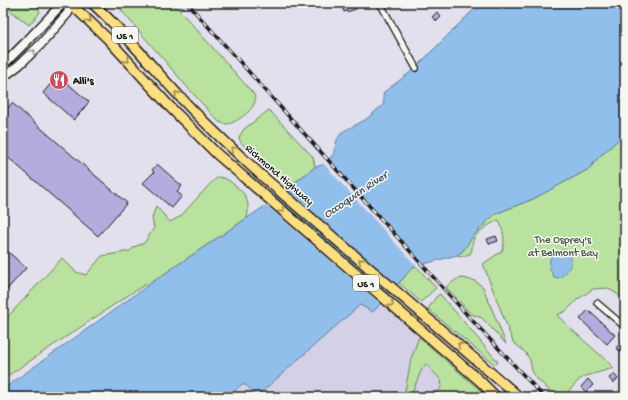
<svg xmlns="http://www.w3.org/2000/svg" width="628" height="400" font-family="'Gochi Hand',sans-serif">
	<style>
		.built { fill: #d4d0e8 }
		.green { fill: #b8e29e; stroke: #6a7f5d }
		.water { fill: #91bfeb; stroke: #627e98 }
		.pier { fill: #e2e0ec }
		.building { fill: #b3acdd; stroke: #1c1c1c }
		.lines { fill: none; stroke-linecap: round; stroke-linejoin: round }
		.minor-casing { stroke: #1c1c1c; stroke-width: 8 }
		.secondary-casing { stroke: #1c1c1c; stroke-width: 11 }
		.primary-casing { stroke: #1c1c1c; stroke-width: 12 }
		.minor { stroke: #f6f6f2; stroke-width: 5.5 }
		.secondary { stroke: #f6f6f2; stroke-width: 8 }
		.primary { stroke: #fedf80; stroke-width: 9 }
		.rail-casing { stroke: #1c1c1c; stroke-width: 3.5 }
		.rail { stroke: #f6f6f2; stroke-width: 2; stroke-dasharray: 6; stroke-linecap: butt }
		.oneway { stroke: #988753 }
		.oneway2 { stroke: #949492 }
		.labels { text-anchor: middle; stroke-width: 3; stroke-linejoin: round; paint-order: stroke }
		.shield { fill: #f6f6f2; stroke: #5d5d5c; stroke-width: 1 }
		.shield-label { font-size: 10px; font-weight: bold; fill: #1c1c1c }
		.poi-label { font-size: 11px; font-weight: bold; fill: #1c1c1c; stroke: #f6f6f2; text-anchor: start }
		.street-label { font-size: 11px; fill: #1c1c1c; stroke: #f6f6f2 }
		.park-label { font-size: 11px; fill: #4b5743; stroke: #f6f6f2 }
		.water-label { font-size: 12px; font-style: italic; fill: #455564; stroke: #f6f6f2 }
	</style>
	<rect width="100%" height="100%" fill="#e2e0ec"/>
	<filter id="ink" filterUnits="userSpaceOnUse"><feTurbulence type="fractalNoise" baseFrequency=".025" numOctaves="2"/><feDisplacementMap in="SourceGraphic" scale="8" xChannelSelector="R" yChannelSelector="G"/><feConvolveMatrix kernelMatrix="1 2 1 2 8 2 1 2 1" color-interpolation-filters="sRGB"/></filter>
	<g filter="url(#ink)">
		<path class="built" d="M382 302 419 337 487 397H228L242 384 247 386 257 396 360 304Z"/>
		<path class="green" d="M3 3H32L38 7 40 12 37 16 29 25 3 5Z
			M115 3H173L252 92C254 95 256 97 255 101 254 110 235 124 226 124 224 124 222 123 219 122L188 88Z
			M269 110 313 157 315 167 290 186 248 149C243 145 240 143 239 137L244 129Z
			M625 131V298H623L608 288 593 289 578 299 566 311 557 315C575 334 596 350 614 368L586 376 580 379 563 397H557L537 379 532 371 530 360 525 352 513 342 483 264 502 251C506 241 503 230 499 220 492 223 477 231 474 239 471 244 474 247 470 254L460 257 457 255 463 250 473 236 495 214 533 199 589 169 598 158 615 143Z
			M218 177C226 178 230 181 236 186 247 195 250 203 247 218L164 274 133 292 3 379V322L62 258 76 272 86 275 102 256 130 251 134 247 144 243 154 228 152 218 156 206 170 222 181 216 209 185Z
			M416 266 436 288 421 302 399 283 413 267Z
			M463 278 475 281 483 287 506 344 482 318 471 314 446 287 457 279Z
			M440 294 498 362 495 365 428 309 436 297Z
			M419 337 481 391 487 397H429C436 394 444 389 441 380L426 364 422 369 410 397H404L411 359Z"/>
		<path class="water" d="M480 3H625V131L615 143 598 158 589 169 533 199 495 214 473 236 463 251 457 255 413 267 373 312 360 305 257 396 247 386 242 384 228 397H3V389L164 274 265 206 315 167 322 165 333 155 337 140 342 132 365 120 383 105 384 100 383 95 384 92 412 71Z
			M562 250H566L570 253C574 264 567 275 557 278L554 277C547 266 547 253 562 250Z"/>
		<path class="pier" d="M327 157 425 266 418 268 322 162Z
			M273 197 389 297 382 305 265 204Z"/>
		<path class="building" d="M345 3H354L356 9 347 12V11L344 12 341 4Z
			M437 12 441 17 437 21 432 17Z
			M58 75 89 102 74 120 43 93Z
			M12 103 127 203 98 236 3 153V114Z
			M157 164 182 186 177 192 182 196 172 208 143 183 154 172 152 170Z
			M496 236 498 241 489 244 487 239Z
			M3 247 26 268 3 294Z
			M588 310 615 335 607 344 580 319Z
			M625 337V355L616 348Z
			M614 374 618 379 613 383 609 378Z
			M588 379 593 385 586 392 581 387Z"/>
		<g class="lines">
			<defs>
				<path id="minor" d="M380 3 416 68
					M597 303 625 327"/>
				<path id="secondary" d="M3 65 26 42 60 6 68 3
					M3 77 19 65 40 45 68 13 70 3"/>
				<path id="primary" d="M70 3 107 38 171 108 217 154 480 381 496 397
					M92 3C126 33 153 69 184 101 208 127 235 151 261 175L519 397"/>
			</defs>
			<use href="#minor" class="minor-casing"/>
			<use href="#secondary" class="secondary-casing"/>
			<use href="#primary" class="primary-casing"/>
			<use href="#minor" class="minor"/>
			<use href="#secondary" class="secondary"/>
			<use href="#primary" class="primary"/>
			<defs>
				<path id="rail" d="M187 3 470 318 544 397"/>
			</defs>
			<use href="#rail" class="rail-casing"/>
			<use href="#rail" class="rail"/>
		</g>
		<defs><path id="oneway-chevron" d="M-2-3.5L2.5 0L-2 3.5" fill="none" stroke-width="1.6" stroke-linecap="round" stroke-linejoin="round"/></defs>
		<g class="oneway">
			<use href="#oneway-chevron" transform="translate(89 20) rotate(42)"/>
			<use href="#oneway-chevron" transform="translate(127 60) rotate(48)"/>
			<use href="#oneway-chevron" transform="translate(177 94) rotate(-132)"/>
			<use href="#oneway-chevron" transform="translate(233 149) rotate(-138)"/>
			<use href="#oneway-chevron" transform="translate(282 210) rotate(41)"/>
			<use href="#oneway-chevron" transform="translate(361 261) rotate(-139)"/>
			<use href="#oneway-chevron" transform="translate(391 304) rotate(41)"/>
			<use href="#oneway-chevron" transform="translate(460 345) rotate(-139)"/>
		</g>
		<use class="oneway2" href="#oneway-chevron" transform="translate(33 52) rotate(-45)"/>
	</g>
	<defs>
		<symbol id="restaurant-disc" viewBox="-11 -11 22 22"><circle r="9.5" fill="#d1495b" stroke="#f6f6f2"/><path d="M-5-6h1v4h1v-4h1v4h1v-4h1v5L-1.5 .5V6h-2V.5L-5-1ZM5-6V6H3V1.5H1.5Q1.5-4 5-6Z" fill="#fff"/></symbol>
	</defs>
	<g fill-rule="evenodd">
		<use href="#restaurant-disc" x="48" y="69" width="22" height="22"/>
	</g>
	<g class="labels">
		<g class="shield">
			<rect x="112" y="27" width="26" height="16" rx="3"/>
			<rect x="353" y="275" width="26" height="16" rx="3"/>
		</g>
		<g class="shield-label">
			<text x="125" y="39">US 1</text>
			<text x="366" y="287">US 1</text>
		</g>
		<g class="poi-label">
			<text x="73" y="84">Alli's</text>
		</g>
		<g class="street-label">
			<text transform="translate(280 174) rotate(41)" y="4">Richmond Highway</text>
		</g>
		<g class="park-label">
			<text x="563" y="243">The Osprey's<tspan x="563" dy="13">at Belmont Bay</tspan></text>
		</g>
		<g class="water-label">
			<text transform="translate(355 194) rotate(-34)" y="4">Occoquan River</text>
		</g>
	</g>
	<rect width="628" height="400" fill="none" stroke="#f6f6f2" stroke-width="16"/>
	<rect x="8" y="8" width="612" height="384" fill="none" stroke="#1c1c1c" stroke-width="1.5" filter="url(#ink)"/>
</svg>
